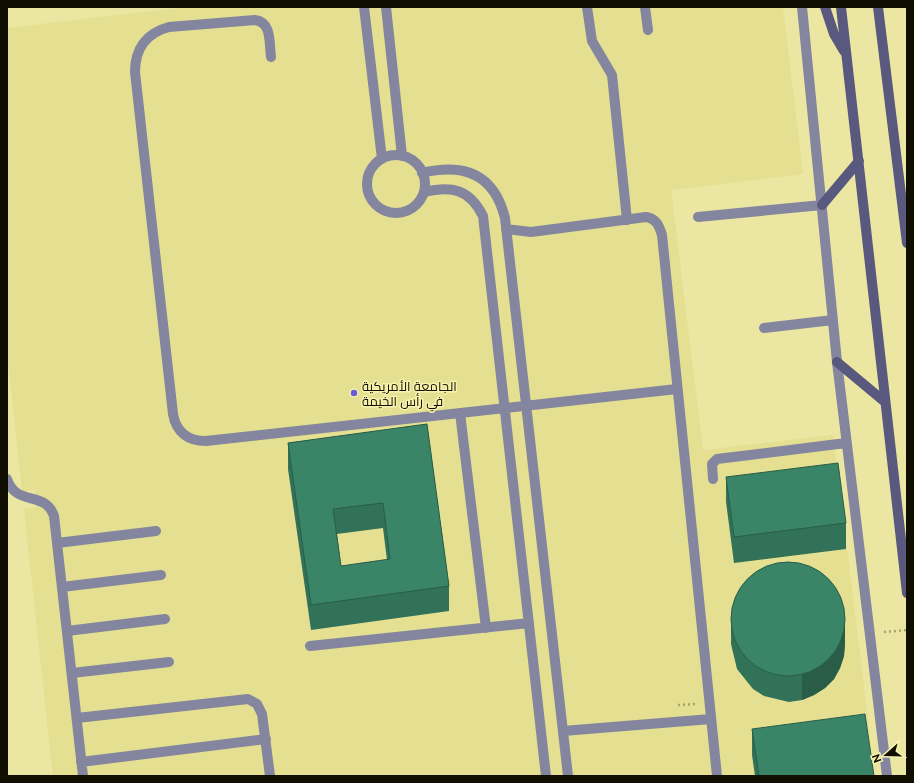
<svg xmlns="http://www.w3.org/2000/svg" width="914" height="783" font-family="Raleway,Cairo,sans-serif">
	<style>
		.built { fill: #e4df91 }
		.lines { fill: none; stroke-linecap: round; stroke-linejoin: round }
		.path { stroke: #a7a36f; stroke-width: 2.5; stroke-dasharray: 2 3; stroke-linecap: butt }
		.lane { stroke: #84859f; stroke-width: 10 }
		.secondary { stroke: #59587e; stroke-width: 10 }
		.wall { fill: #327259; fill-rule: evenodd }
		.shaded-wall { fill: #295d48 }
		.building { fill: #3a8567; stroke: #295d48; fill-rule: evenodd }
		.poi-dot { fill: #6a5bd4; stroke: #f8f3ad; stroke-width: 1.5 }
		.labels { text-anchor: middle; stroke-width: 3; stroke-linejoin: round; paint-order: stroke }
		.poi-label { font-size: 13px; fill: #100e00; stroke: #f8f3ad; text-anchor: start }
	</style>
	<rect width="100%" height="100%" fill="#ebe6a1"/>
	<path class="built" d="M187 7H783L803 174 671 190 703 450 833 435 875 776H53L24 509 37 507 35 490 22 491 7 352V28Z"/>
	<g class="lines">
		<path class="path" d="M884 632 907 630
			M678 705 695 704"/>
		<path class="lane" d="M364 7 382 159
			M386 7 402 156
			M587 7 592 41 612 75 627 220
			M645 7 648 30
			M802 7 837 362 887 776
			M271 57C269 43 272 22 255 20L169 27C146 33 135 49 135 72L173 414C176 432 188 441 206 441L677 389
			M367 184a29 29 0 1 1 58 0a29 29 0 1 1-58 0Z
			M422 173C464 163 494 174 505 218L568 776
			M424 192C451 186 469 188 483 216L546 776
			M698 217 822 205
			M506 229 531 232 646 217C657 219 659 226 662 235L717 776
			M764 328 833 320
			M460 413 486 628
			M7 479C16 507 45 490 54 516L83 776
			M713 479 712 464 717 459 846 443
			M57 543 156 531
			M62 587 161 575
			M67 631 165 619
			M310 646 529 623
			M72 673 169 662
			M77 718 248 699 257 704 262 714 270 776
			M563 731 711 719
			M81 762 266 739"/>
		<path class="secondary" d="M825 7 834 34 844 51
			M841 7 907 593
			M878 7 907 243
			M822 205 859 161
			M837 362 885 402"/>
	</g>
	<path class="wall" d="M427 424 449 586V611L311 630 288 469V443ZM383 528 387 560 341 566 337 534Z
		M726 477 846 523V549L734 563 726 502Z
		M731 618 845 643 844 656 840 668 834 679 825 688 814 695 802 700 789 702 764 696 753 689 737 669 731 644Z
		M752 729 874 776H755L752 755Z"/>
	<path class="shaded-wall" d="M845 617V643L844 656 840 668 834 679 825 688 814 695 802 700V674Z"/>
	<path class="building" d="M427 424 449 586 311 605 288 443ZM383 503 390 559 341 566 333 509Z
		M838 463 846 523 734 537 726 477Z
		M731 619a57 57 0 1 1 114 0a57 57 0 1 1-114 0Z
		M865 714 874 776H759L752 729Z"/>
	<circle class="poi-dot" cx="354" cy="393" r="4"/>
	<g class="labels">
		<g class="poi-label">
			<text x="362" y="391">الجامعة الأمريكية<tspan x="362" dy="15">في رأس الخيمة</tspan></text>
		</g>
	</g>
	<rect width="914" height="783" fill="none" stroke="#100e00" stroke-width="16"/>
	<g transform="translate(886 755) rotate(250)" stroke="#f8f3ad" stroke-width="3" paint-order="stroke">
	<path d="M0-3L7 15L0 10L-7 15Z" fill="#100e00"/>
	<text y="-6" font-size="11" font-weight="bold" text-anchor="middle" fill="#100e00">N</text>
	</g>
</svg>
